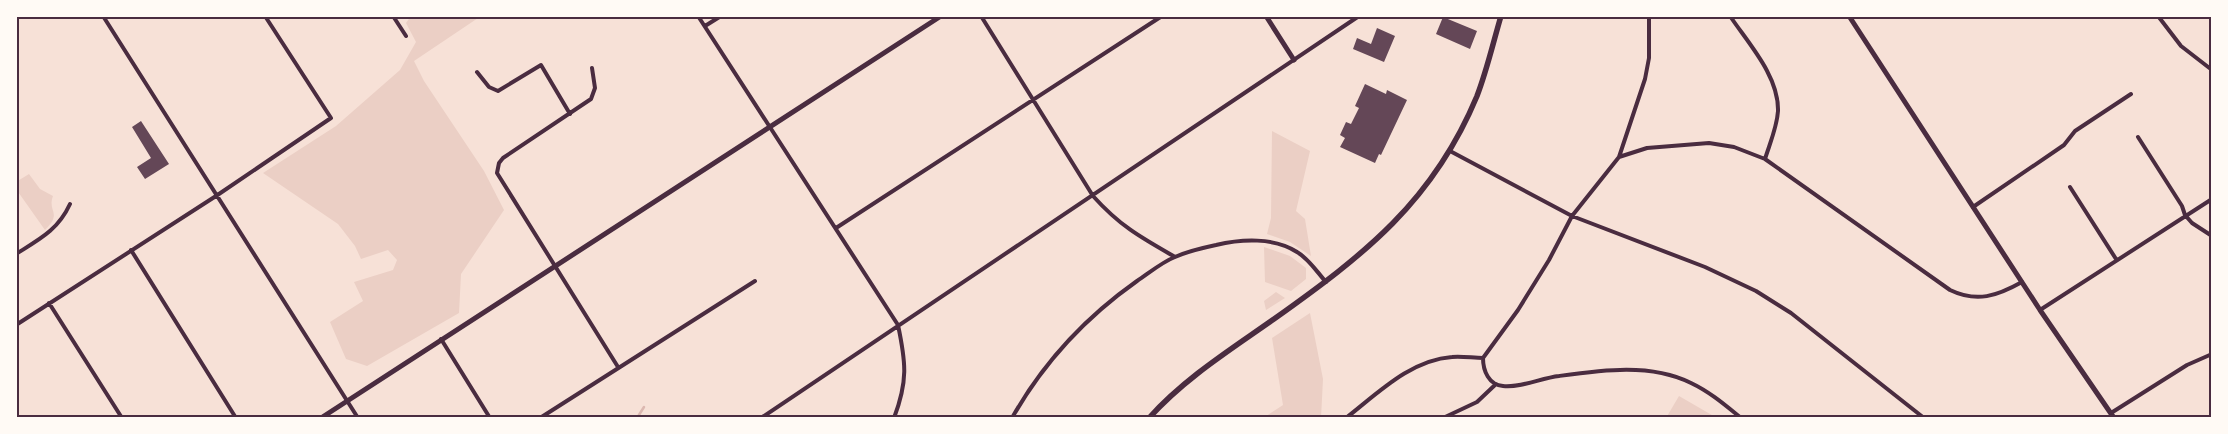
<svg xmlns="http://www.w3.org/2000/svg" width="2228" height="434" font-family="'Open Sans',sans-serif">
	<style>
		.green { fill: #ebcfc5 }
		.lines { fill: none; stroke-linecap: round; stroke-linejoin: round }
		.stream { stroke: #dcb8b0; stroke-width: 2.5 }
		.building { fill: #644757 }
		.minor { stroke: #4a2c40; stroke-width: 4 }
		.tertiary { stroke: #4a2c40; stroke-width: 5 }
		.secondary { stroke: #4a2c40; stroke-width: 5.5 }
		.neatline { fill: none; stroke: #4a2c40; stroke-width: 2 }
	</style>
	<rect width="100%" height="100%" fill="#f7e1d7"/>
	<path class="green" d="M411 16H481L414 61 424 81 484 171 504 210 461 274 459 313 367 366 346 359 330 322 363 301 354 282 393 270 397 260 388 250 361 259 355 246 338 224 263 173 336 126 400 70 416 42 406 23Z
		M1272 131 1310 151 1296 211 1305 219 1311 256 1290 242 1267 234 1271 218Z
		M29 174 40 189 53 196C47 212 63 212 45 230L16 189V182Z
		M1264 247 1290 256 1306 268V279L1291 291 1265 282Z
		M1276 292 1285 298 1266 310 1264 301Z
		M1310 313 1323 379 1321 418H1263L1283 405 1272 338Z
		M1679 396 1717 418H1666Z"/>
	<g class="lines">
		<path class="stream" d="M637 418 644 407"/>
	</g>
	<path class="building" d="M1443 17 1477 31 1470 49 1436 34Z
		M1377 28 1395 36 1384 62 1353 49 1357 38 1371 44Z
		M1365 84 1386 94 1387 90 1407 100 1381 155 1379 154 1375 163 1340 147 1345 138 1340 135 1346 122 1351 124 1359 108 1355 106Z
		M141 121 169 164 145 179 137 167 151 158 132 127Z"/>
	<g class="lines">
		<path class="minor" d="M103 16 358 418
			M393 16 406 36
			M698 16 898 325C906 363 908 381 894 418
			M981 16 1093 196C1120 226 1140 237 1175 257
			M1730 16C1748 43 1779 76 1778 111 1777 127 1770 143 1765 159L1950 290C1977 303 1997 296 2022 282
			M2158 16 2181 46 2212 70
			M705 26 721 16
			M592 68 595 88 591 99 503 158 499 163 497 173 618 367
			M477 72 489 87 498 91 541 65 570 114
			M2138 137 2182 206 2185 215 2192 223 2212 236
			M1450 151 1572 216 1705 267 1756 291 1791 313 1924 418
			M1619 157 1645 79 1649 58V16
			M2070 187 2116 259
			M1973 207 2064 145 2075 131 2131 94
			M836 228 1162 16
			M131 250 236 418
			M16 254C40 239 58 230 70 204
			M49 303 122 418
			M2040 310 2212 199
			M16 325 216 196 331 118 265 16
			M441 339 490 418
			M2111 413 2187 365 2212 354
			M540 418 755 281
			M761 418 1359 16
			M1012 418C1043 363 1086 317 1137 281 1149 273 1162 262 1175 257 1188 251 1202 248 1216 245 1241 239 1274 237 1297 252 1309 259 1317 272 1326 282
			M1346 418C1377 394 1410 360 1452 357 1462 356 1473 358 1483 358
			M1443 418 1477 402 1496 384
			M1741 418C1725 405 1710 392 1691 383 1651 363 1602 370 1559 376 1541 378 1521 388 1503 386 1489 385 1483 371 1483 358L1518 310 1549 260 1572 216 1619 157 1647 148 1709 143 1734 147 1765 159"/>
		<path class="tertiary" d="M1266 16 1294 60
			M1849 16 2040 310 2114 418
			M321 418 941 16"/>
		<path class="secondary" d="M1149 418C1185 378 1230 350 1274 319 1364 255 1433 202 1477 96 1487 70 1493 43 1501 16"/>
	</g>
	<rect width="2228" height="434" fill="none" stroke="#fffaf5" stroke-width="35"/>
	<rect x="18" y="18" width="2192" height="398" class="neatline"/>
</svg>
